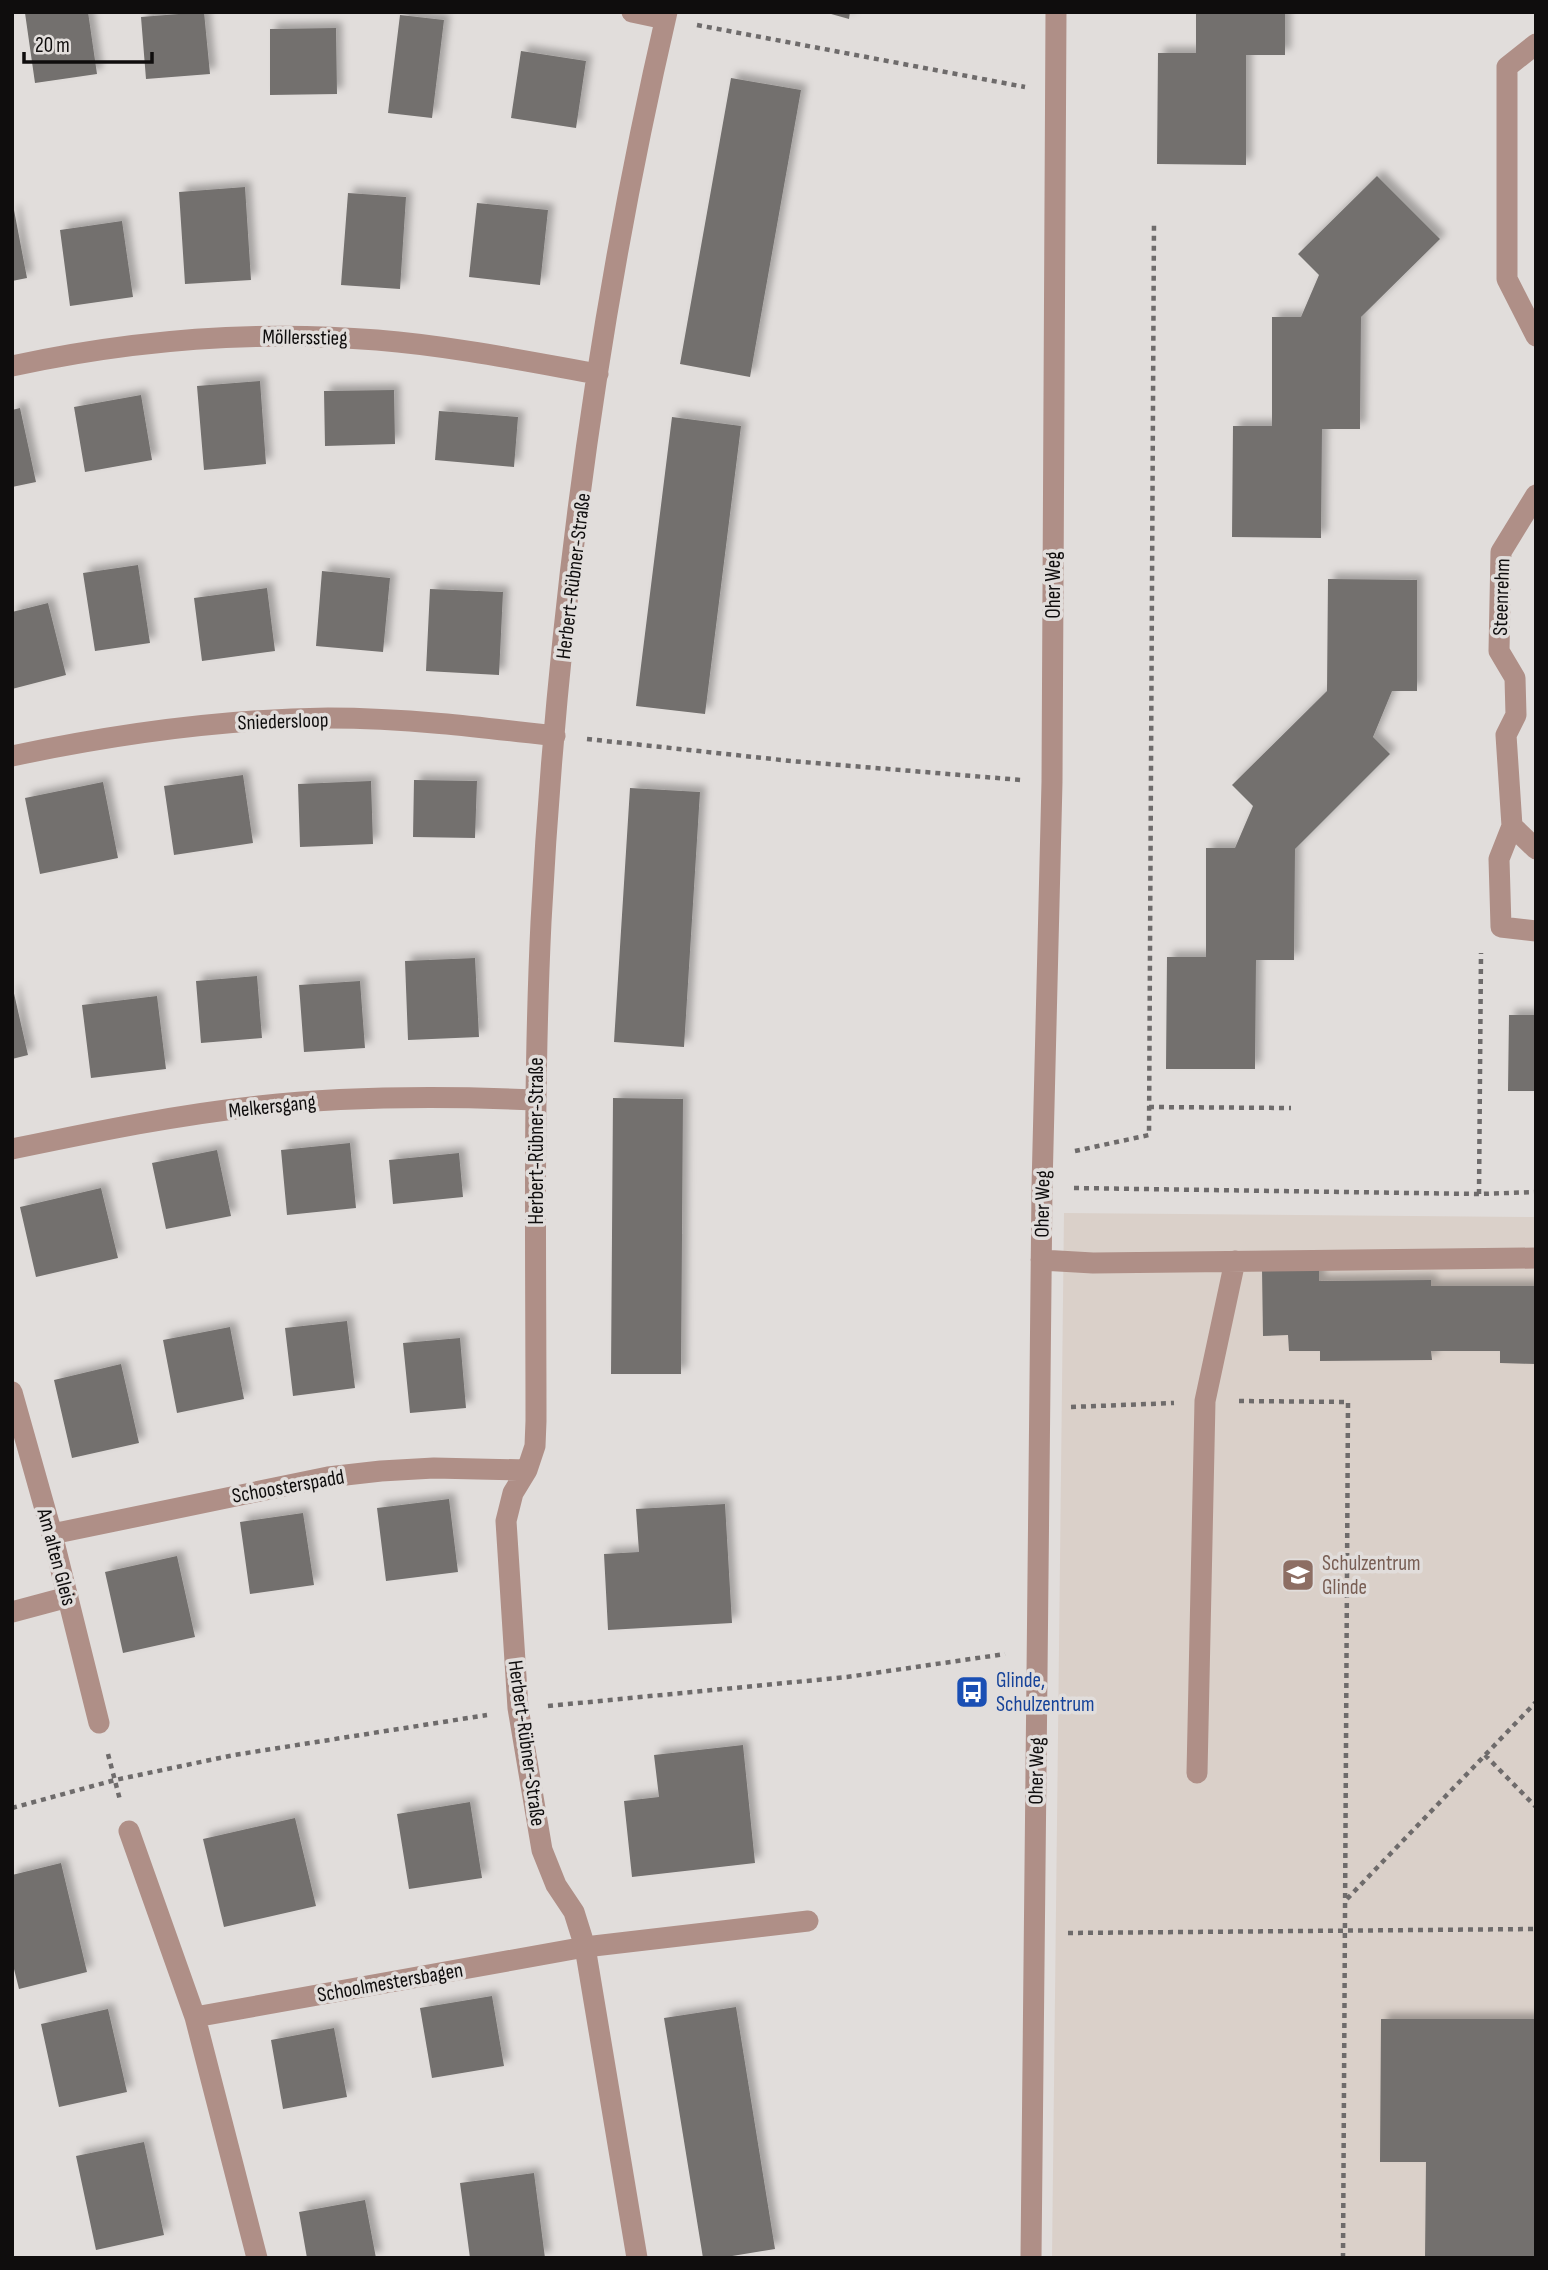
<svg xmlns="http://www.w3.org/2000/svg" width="1548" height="2270" font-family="'Sofia Sans Condensed',sans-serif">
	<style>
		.built { fill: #dad0c9 }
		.building { fill: #73706e; filter: url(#shadow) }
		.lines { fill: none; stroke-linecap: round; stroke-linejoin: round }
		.path { stroke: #6e6b6b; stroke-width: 4.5; stroke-dasharray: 5 5; stroke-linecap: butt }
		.minor { stroke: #af8f87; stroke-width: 21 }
		.labels { text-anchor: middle; stroke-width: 7; stroke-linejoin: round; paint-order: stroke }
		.street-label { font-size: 21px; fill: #0f0d0d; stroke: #e1dddb }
		.education-label { font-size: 21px; fill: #785e54; stroke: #e1dddb; text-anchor: start }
		.transit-label { font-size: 21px; fill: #164399; stroke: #e1dddb; text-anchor: start }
	</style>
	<defs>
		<filter id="shadow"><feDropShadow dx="6" dy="-6" stdDeviation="3.5" flood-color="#0004"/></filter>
	</defs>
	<rect width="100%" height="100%" fill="#e1dddb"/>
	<path class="built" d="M1064 1213 1536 1217V2258H1052Z"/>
	<path class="building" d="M30 12H88L97 74 35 83 25 13Z
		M204 12 210 74 146 79 141 17Z
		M824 12H850L849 19Z
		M1196 12H1285V55H1246V165L1157 164 1158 53H1196Z
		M400 15 444 20 432 118 388 113Z
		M336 28 337 94 270 95V29Z
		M521 51 586 61 576 128 511 118Z
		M731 78 801 90 750 377 680 364Z
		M1377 176 1440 239 1361 317 1360 429H1322L1321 538 1232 537 1233 426H1272V317H1301L1319 275 1298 254Z
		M245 187 251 280 185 284 179 192Z
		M348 193 406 197 400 289 341 285Z
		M477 203 548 210 540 285 469 277Z
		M14 210 27 278 12 281V211Z
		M122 221 133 297 70 306 60 230Z
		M260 381 266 464 204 470 197 386Z
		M394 390 395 444 325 446 324 391Z
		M141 395 152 460 85 472 74 407Z
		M20 408 36 482 12 487V410Z
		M439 411 518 417 514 467 435 460Z
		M672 417 741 426 705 714 636 706Z
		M138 565 150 643 95 651 83 573Z
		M322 571 390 578 383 652 316 646Z
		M1328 579 1417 580V691H1392L1373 737 1390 754 1295 849 1294 960H1256L1255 1069H1166L1167 957H1206V848H1235L1253 806 1232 785 1327 691Z
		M267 588 275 651 202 661 194 598Z
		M430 589 503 592 499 675 426 671Z
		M48 603 66 675 12 689V612Z
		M243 775 253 843 174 855 164 786Z
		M414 780 477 781 475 838 413 837Z
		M371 781 373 844 300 847 298 784Z
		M103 782 118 858 40 874 25 798Z
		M630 788 700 792 684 1047 614 1042Z
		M475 958 479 1037 408 1040 405 961Z
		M257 976 262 1038 201 1043 196 981Z
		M360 981 365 1048 304 1052 299 985Z
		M13 989 28 1055 12 1059V990Z
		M157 996 166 1069 91 1078 82 1005Z
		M1509 1015H1536V1091H1508Z
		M613 1098 683 1099 681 1374H611Z
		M350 1143 356 1208 287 1215 281 1150Z
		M217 1150 231 1216 166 1229 152 1163Z
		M459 1153 463 1197 393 1204 389 1160Z
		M101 1188 118 1258 36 1277 20 1207Z
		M1319 1268V1281L1431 1280V1286H1536V1364L1500 1363V1351H1431L1432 1360 1320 1361V1351H1289L1288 1335 1263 1336 1262 1269Z
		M347 1321 355 1388 293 1396 285 1328Z
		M230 1327 244 1399 177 1413 163 1340Z
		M460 1338 466 1408 410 1413 403 1343Z
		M121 1364 139 1443 72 1458 54 1380Z
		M449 1499 458 1572 386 1581 377 1508Z
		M725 1504 732 1623 608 1630 604 1554 639 1552 636 1509Z
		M303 1513 314 1585 250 1594 240 1522Z
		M177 1556 195 1637 123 1653 105 1572Z
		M743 1745 755 1863 632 1877 624 1801 659 1797 654 1755Z
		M470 1802 482 1878 409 1889 397 1814Z
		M295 1818 316 1906 224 1927 203 1839Z
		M61 1863 87 1972 19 1989 12 1961V1875Z
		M492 1996 504 2066 432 2078 420 2008Z
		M736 2007 775 2249 720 2258H703L664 2018Z
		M108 2009 127 2092 59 2107 41 2024Z
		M1381 2019H1536V2258H1425L1426 2162H1380Z
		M334 2028 347 2097 283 2109 271 2040Z
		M144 2142 164 2235 96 2250 76 2156Z
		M534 2173 545 2258H470L460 2183Z
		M365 2200 376 2258H307L299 2212Z"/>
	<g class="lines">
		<path class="path" d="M697 25 1025 87
			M587 739 791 761 1021 780
			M1149 1107 1291 1108
			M1075 1151 1149 1135 1154 221
			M1074 1188 1479 1194 1536 1192
			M1479 1194 1481 953
			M1239 1401 1348 1402 1343 2258
			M1071 1407 1174 1403
			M548 1706 847 1677 1005 1654
			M108 1754 120 1800
			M1485 1755 1536 1807
			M12 1808 115 1780 234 1755 487 1715
			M1347 1899 1536 1702
			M1068 1933 1536 1929"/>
		<path class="minor" d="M632 12 665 19
			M1536 44 1507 67V279L1536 336
			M12 366C132 340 254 330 377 340 451 346 525 361 598 374
			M1536 495 1501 552 1499 651 1515 678 1516 715 1506 735 1512 826 1499 859 1501 927 1536 931
			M12 756C116 734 221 719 328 718 404 718 479 727 555 736
			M1512 826 1536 849
			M12 1149C94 1132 175 1115 259 1106 350 1096 443 1096 535 1100
			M1041 1260 1093 1263 1536 1258
			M12 1392 52 1534 99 1723
			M52 1534 328 1477 381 1471 434 1468 527 1470
			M12 1612 68 1597
			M1197 1773 1205 1401 1235 1261
			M129 1831 195 2017 257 2258
			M195 2017 585 1947 808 1921
			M637 2258 585 1947 574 1912 556 1885 542 1850 518 1708 506 1521 513 1493 527 1470 535 1446 536 1421C536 1255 533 1088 541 922 557 617 598 310 667 12
			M1031 2258 1042 1187 1052 782 1056 12"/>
	</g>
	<defs>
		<symbol id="school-square" viewBox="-11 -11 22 22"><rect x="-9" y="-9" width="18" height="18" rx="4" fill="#8d6e63" stroke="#e1dddb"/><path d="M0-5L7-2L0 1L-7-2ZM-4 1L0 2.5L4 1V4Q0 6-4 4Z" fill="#fff"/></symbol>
		<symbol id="bus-square" viewBox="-11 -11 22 22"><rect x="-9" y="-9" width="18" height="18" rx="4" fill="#1a4fb4" stroke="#e1dddb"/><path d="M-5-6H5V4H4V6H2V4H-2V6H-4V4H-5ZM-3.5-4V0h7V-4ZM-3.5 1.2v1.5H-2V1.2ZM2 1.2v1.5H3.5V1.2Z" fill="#fff"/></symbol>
	</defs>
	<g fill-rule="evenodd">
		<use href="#school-square" x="1279" y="1556" width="38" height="38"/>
		<use href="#bus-square" x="953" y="1673" width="38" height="38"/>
	</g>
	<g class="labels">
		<g class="street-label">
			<text transform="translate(305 337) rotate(1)" y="7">Möllersstieg</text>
			<text transform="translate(573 576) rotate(-83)" y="7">Herbert-Rübner-Straße</text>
			<text transform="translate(1053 585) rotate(-90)" y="7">Oher Weg</text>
			<text transform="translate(1501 597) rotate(-88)" y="7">Steenrehm</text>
			<text transform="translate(283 721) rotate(-2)" y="7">Sniedersloop</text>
			<text transform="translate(272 1106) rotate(-6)" y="7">Melkersgang</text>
			<text transform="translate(536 1141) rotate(-90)" y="7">Herbert-Rübner-Straße</text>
			<text transform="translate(1042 1204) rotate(-89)" y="7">Oher Weg</text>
			<text transform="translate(288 1486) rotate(-10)" y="7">Schoosterspadd</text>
			<text transform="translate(57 1557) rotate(75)" y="7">Am alten Gleis</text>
			<text transform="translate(527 1743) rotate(82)" y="7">Herbert-Rübner-Straße</text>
			<text transform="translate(1036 1771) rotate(-89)" y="7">Oher Weg</text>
			<text transform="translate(390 1982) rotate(-10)" y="7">Schoolmestersbagen</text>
		</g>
		<g class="education-label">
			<text x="1322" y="1570">Schulzentrum<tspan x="1322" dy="24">Glinde</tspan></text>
		</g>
		<g class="transit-label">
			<text x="996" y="1687">Glinde,<tspan x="996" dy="24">Schulzentrum</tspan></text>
		</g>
	</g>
	<rect width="1548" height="2270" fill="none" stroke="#0f0d0d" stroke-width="28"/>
	<path d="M24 52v10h128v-10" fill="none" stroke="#0f0d0d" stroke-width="3.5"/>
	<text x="35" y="52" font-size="21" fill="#0f0d0d" stroke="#e1dddb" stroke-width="5" paint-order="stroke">20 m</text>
</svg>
